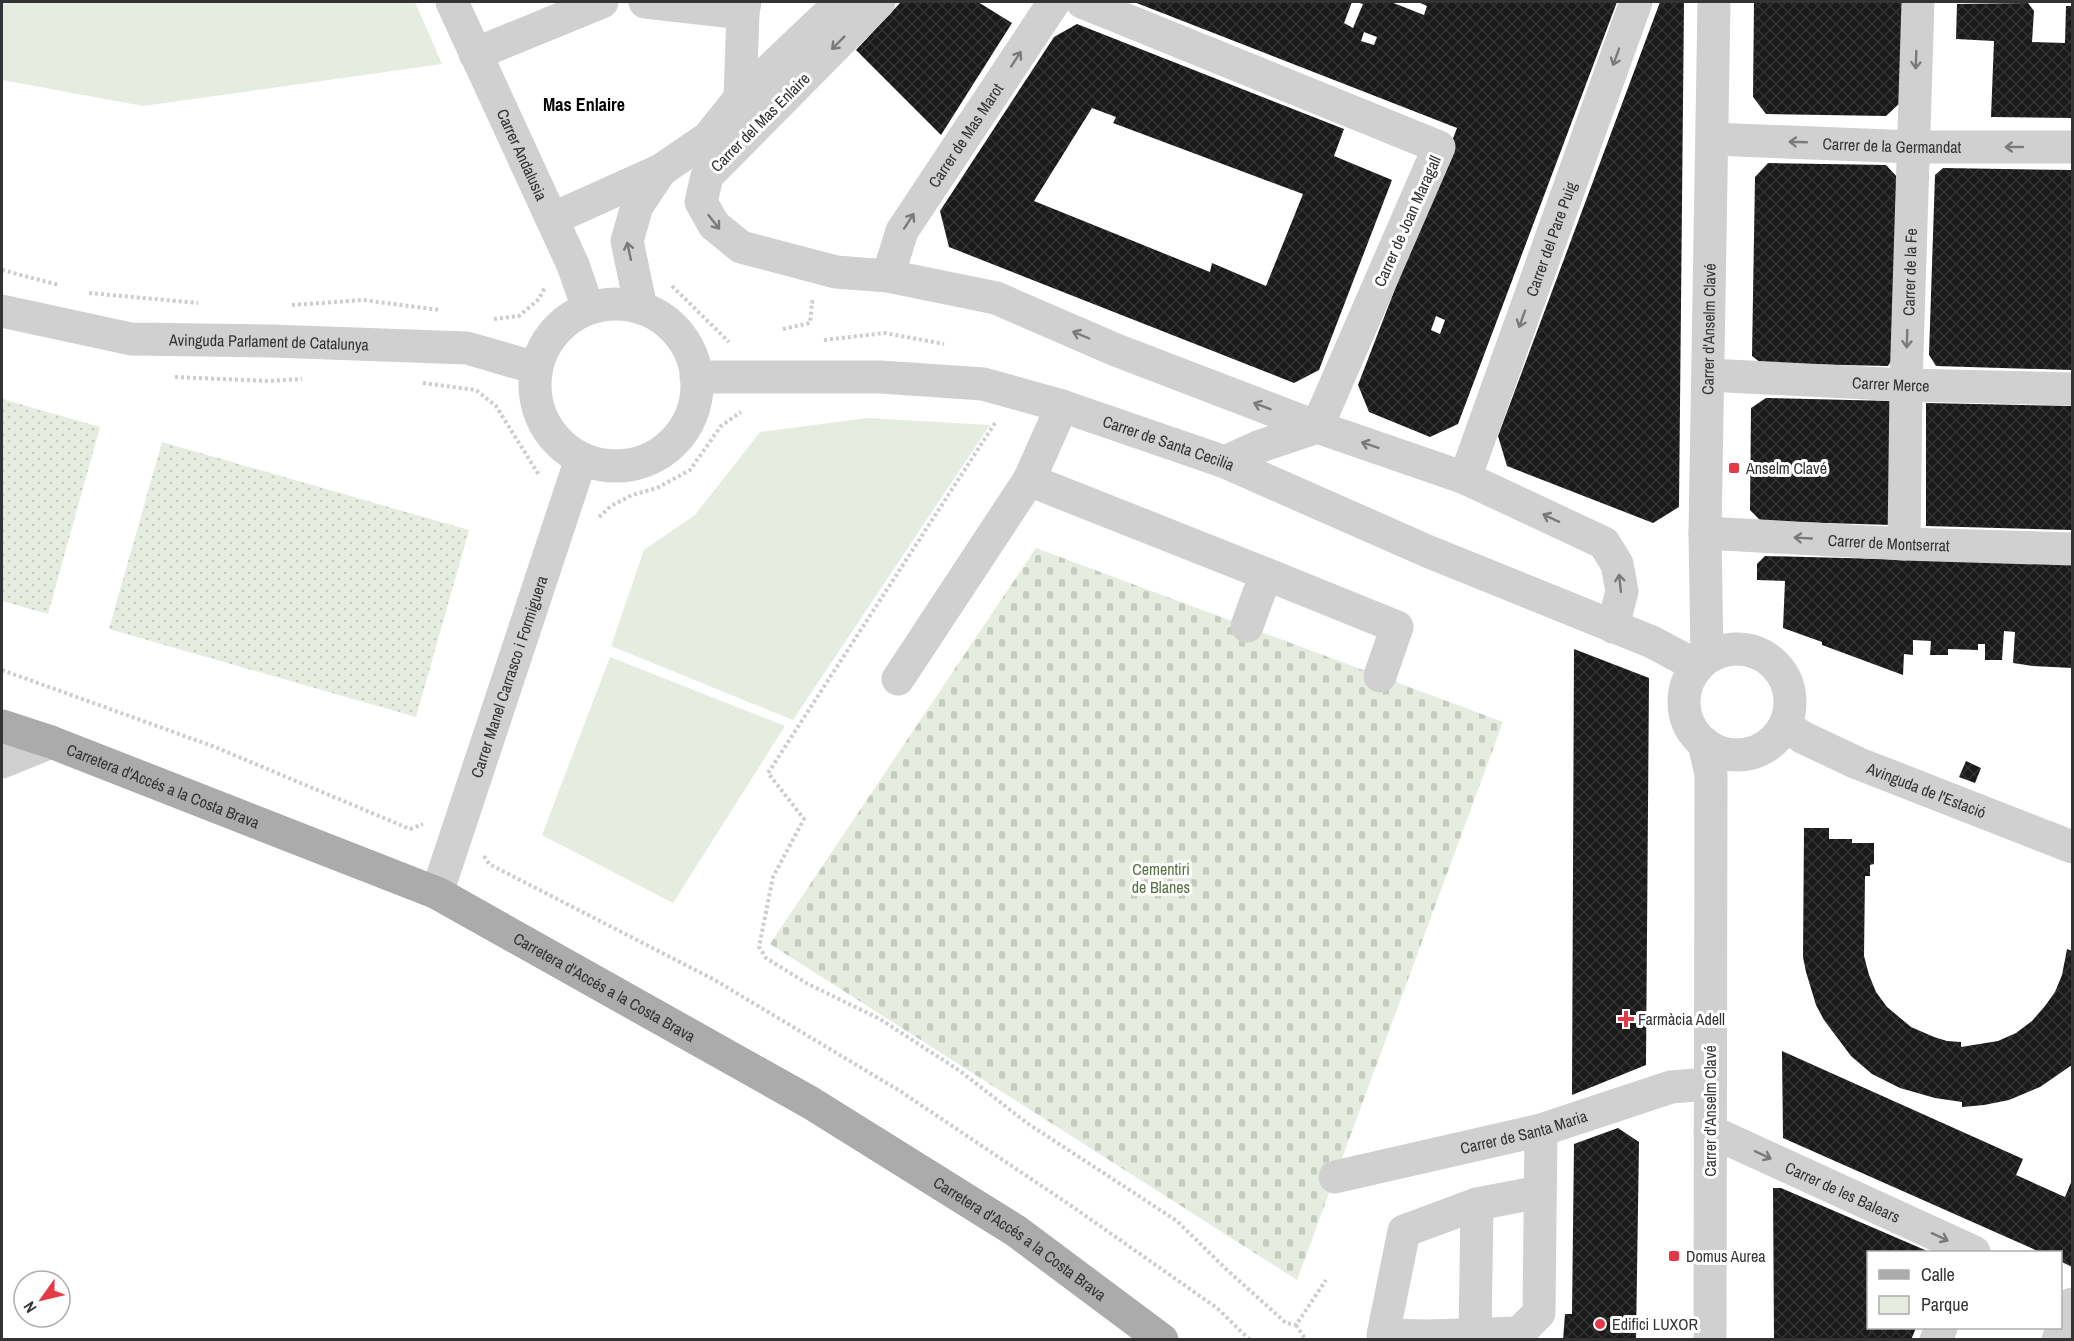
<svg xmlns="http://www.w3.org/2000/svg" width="2074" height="1341" font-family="'Archivo Narrow',sans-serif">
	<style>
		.grass { fill: url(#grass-dots) }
		.cemetery { fill: url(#cemetery-stones) }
		.park { fill: #e6ecdf }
		.building { fill: url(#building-cross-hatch); fill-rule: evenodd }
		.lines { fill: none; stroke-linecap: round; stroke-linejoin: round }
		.path { stroke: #cdcdcd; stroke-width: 4; stroke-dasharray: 3 3; stroke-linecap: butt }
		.minor { stroke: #d0d0d0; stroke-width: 33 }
		.major { stroke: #ababab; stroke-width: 33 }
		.oneway { stroke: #7a7a7a }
		.poi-dot { fill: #e63946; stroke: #fff; stroke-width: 2 }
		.labels { text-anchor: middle; stroke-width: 6; stroke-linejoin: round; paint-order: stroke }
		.street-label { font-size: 16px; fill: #333; stroke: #fff }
		.poi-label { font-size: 16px; fill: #333; stroke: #fff; text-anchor: start }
		.park-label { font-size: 16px; fill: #56703f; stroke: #fff }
		.neighbourhood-label { font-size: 18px; font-weight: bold; fill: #000; stroke: #fff }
	</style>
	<defs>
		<pattern id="grass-dots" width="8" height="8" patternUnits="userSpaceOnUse" patternTransform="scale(1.5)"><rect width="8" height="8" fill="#e6ecdf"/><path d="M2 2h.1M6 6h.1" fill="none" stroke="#c6cbc0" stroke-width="1.8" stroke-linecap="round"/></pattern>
		<pattern id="cemetery-stones" width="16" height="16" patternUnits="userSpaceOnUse" patternTransform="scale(1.5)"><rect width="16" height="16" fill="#e6ecdf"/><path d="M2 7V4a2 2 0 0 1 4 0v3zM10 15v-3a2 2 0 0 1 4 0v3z" fill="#c6cbc0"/></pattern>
		<pattern id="building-cross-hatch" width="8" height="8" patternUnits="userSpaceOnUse" patternTransform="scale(1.5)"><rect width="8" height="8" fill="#1a1a1a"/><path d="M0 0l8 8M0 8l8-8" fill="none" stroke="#333"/></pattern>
	</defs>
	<rect width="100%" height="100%" fill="#fff"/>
	<path class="grass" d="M2 399 100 427 48 614 2 601Z
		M162 442 469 530 416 717 109 629Z"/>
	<path class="cemetery" d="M1036 548 1503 722 1297 1280 770 944Z"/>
	<path class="park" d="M2 2H415L442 64 143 106 2 80Z
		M868 418 990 425 793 720 611 646 644 550 695 515 760 432Z
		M610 657 785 726 673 903 542 835Z"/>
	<path class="building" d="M901 2H978L1012 23 941 135 856 50Z
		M1134 2H1352L1344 23 1353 28 1363 4 1356 2H1391L1424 15 1427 6 1418 2H1617L1458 424 1430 437 1369 412 1358 385 1457 128ZM1364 32 1377 37 1374 45 1361 41ZM1436 316 1445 320 1440 334 1431 330Z
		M1660 2H1684L1679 507 1653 523 1507 466 1498 436Z
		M1754 2H1906L1901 102 1886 116 1766 114 1753 97Z
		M2028 3 2034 11 2032 42 2065 43 2066 6H2072V118L1991 117 1994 41 1956 39 1957 4Z
		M1077 24 1344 129 1334 156 1392 180 1319 370 1294 383 949 247 940 211 1054 37ZM1092 108 1116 117 1113 123 1303 194 1266 286 1212 263 1210 272 1034 201Z
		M1768 163 1886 165 1898 178 1894 356 1888 366 1761 363 1752 356 1755 177Z
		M1943 168 2072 170V370L1936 366 1929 355 1935 175Z
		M1766 398 1891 401V525L1761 521 1750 510 1751 408Z
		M1926 403 2072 406V530L1926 526Z
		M1765 556 2072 564V668L2033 666 2013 663 2015 632 2004 631 2002 660H1985V644H1978V650L1948 649V655H1930L1931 641 1913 640V655L1904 654 1903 675 1822 645V642L1783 628 1785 581 1757 580V564Z
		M1574 649 1649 678 1646 1065 1572 1095Z
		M1966 761 1981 768 1975 783 1959 777Z
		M1804 828H1829V839H1852V843H1874V864L1870 865V876H1865L1864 956 1869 975 1876 992 1887 1007 1911 1027 1934 1037 1947 1041 1961 1042V1047L1998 1041 2016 1033 2032 1021 2045 1006 2055 992 2062 975 2067 949 2072 951V1065L2040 1087 2009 1100 1984 1105 1962 1107V1102L1935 1098 1900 1088 1872 1074 1851 1056 1824 1020 1816 1005 1806 972 1803 957Z
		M1782 1051 2023 1159 2016 1175 2065 1197 2072 1180V1267L2060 1261V1252H2040L1783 1138Z
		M1618 1128 1639 1142 1636 1340H1563L1565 1314H1572L1574 1144Z
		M1773 1188H1781L1925 1250 1926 1252H1868V1328H1916L1911 1340H1774Z"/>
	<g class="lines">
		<path class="path" d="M2 270 59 285
			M672 286 729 342
			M89 293 198 303
			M292 305 363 300 440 310
			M494 319 519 316 539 299 545 287
			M783 329 810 323 812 302H814
			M824 340 885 333 944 344
			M175 377 268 381 302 379
			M423 383 476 390 496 406 539 475
			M995 423 768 773 804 819 773 877 759 947 766 958 808 984 880 1019 960 1071 1027 1123 1177 1221 1226 1269 1286 1323 1296 1325 1326 1280
			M599 517 611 506 632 495 657 488 690 470 721 426 741 412
			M2 670 215 747 410 829 423 824
			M484 856 489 864 713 979 900 1091 1073 1207 1217 1308 1250 1340
			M1296 1325 1306 1340"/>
		<g class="minor">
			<path id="s1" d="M452 2 573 265 588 308"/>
			<path d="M645 2 743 13"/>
			<path d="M879 2 707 176 701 202 714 225 741 247 836 272 888 276 996 298 1116 350 1317 427 1465 478 1604 543 1617 564 1622 591 1613 627"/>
			<path d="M1082 2 1439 147 1317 427 1258 447 1225 462"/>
			<path d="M475 54 602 2"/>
			<path d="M740 98 743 13 745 2"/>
			<path id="s2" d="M1712 139 1914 147H2072"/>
			<path d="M552 219 661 170 708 138 740 98 841 2"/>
			<path id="s3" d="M888 276 902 231 1054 2"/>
			<circle cx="616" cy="385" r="81"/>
			<path d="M641 308 627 241 637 206 661 170"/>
			<path id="s4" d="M2 311 131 339 272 341 467 348 536 368"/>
			<path id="s5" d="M1708 375 1906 385 2072 389"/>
			<path id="s6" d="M696 377H881L983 384 1062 406 1225 462 1427 551 1652 642 1697 666"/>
			<path d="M1062 406 1029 480 1266 574"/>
			<path id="s7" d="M1465 478 1636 2"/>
			<path id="s8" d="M1705 533 1904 544 2072 549"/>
			<path id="s9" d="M1904 544 1906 385 1918 2"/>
			<path d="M1247 626 1266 574 1397 627 1380 676"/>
			<circle cx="1737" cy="702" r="53"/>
			<path id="s10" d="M1707 657 1705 533 1714 2"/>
			<path d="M898 679 1029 480"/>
			<path id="s11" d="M1787 726 1802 737 1857 763 2072 847"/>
			<path d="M1704 743 1711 774 1710 1340"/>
			<path d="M2 762 51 742"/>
			<path id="s12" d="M437 893 581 459"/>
			<path id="s13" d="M1710 1131 1974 1252"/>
			<path id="s14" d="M1335 1177 1541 1130 1671 1087 1709 1084"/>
			<path d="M1540 1192 1477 1204 1404 1231 1383 1335 1429 1336 1519 1333 1539 1313 1541 1130"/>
			<path d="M1475 1335 1477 1204"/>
			<path d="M1936 1340 1941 1328"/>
			<path d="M2058 1340 2072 1304"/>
		</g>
		<path class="major" id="s15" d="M2 726 51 742 437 893 811 1103 1016 1231 1162 1340"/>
	</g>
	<defs><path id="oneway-shaft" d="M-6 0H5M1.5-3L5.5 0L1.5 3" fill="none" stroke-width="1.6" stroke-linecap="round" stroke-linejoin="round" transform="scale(1.5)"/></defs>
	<g class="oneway">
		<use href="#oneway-shaft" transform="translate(838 43) rotate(135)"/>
		<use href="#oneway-shaft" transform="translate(1616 57) rotate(110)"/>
		<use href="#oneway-shaft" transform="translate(1016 59) rotate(-57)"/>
		<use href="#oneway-shaft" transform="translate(1916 60) rotate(92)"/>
		<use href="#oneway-shaft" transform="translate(1798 142) rotate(-178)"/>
		<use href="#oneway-shaft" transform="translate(2014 147) rotate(180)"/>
		<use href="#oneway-shaft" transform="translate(909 221) rotate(-57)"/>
		<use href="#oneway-shaft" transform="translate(714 222) rotate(52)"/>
		<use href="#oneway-shaft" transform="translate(629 251) rotate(-102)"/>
		<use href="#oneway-shaft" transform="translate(1522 319) rotate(110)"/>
		<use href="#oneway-shaft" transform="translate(1081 335) rotate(-157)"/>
		<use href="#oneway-shaft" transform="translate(1907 339) rotate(92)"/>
		<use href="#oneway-shaft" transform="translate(1262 406) rotate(-159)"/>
		<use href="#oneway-shaft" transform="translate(1370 445) rotate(-161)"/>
		<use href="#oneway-shaft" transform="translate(1551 518) rotate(-155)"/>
		<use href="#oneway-shaft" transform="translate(1803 538) rotate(-177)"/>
		<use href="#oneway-shaft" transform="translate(1620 583) rotate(-96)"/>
		<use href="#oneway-shaft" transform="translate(1763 1155) rotate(25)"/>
		<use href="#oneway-shaft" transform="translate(1940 1237) rotate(25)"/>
	</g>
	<g class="poi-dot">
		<rect x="1728" y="462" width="12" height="12" rx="3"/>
		<path d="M1623 1010h6v6h6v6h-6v6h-6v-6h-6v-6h6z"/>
		<rect x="1668" y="1250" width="12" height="12" rx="3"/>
		<circle cx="1600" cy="1324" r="6"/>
	</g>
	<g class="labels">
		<g class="street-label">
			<text transform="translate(760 122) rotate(-45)" y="6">Carrer del Mas Enlaire</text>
			<text dy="6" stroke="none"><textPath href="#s3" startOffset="162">Carrer de Mas Marot</textPath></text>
			<text dy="6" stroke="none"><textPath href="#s2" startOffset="180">Carrer de la Germandat</textPath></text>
			<text dy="6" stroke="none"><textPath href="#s1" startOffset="168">Carrer Andalusia</textPath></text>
			<text transform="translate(1407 221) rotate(-66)" y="6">Carrer de Joan Maragall</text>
			<text dy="6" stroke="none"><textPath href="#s7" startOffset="254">Carrer del Pare Puig</textPath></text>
			<text dy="6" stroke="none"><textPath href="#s9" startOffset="272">Carrer de la Fe</textPath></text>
			<text dy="6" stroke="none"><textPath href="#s10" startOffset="328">Carrer d'Anselm Clavé</textPath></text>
			<text dy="6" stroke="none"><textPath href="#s4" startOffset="270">Avinguda Parlament de Catalunya</textPath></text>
			<text dy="6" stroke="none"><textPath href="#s5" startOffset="183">Carrer Merce</textPath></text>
			<text dy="6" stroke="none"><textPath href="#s6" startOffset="482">Carrer de Santa Cecilia</textPath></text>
			<text dy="6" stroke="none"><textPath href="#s8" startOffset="184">Carrer de Montserrat</textPath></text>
			<text dy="6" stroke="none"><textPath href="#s12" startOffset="228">Carrer Manel Carrasco i Formiguera</textPath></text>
			<text dy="6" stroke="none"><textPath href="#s15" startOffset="172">Carretera d'Accés a la Costa Brava</textPath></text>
			<text dy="6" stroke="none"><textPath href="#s11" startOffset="154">Avinguda de l'Estació</textPath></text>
			<text dy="6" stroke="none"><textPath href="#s15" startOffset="658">Carretera d'Accés a la Costa Brava</textPath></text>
			<text transform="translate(1710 1111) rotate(-90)" y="6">Carrer d'Anselm Clavé</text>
			<text dy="6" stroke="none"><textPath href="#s14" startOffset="194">Carrer de Santa Maria</textPath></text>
			<text dy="6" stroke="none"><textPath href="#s13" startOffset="146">Carrer de les Balears</textPath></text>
			<text dy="6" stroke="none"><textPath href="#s15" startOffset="1144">Carretera d'Accés a la Costa Brava</textPath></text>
		</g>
		<g class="poi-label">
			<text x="1746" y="474">Anselm Clavé</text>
			<text x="1638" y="1025">Farmàcia Adell</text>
			<text x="1686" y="1262">Domus Aurea</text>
			<text x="1612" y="1330">Edifici LUXOR</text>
		</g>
		<g class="park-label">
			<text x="1161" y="875">Cementiri<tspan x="1161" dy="18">de Blanes</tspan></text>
		</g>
		<g class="neighbourhood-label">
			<text x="584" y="111">Mas Enlaire</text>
		</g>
	</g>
	<rect width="2074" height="1341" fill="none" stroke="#333333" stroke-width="6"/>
	<rect x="1867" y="1251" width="195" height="78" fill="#ffffff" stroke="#adadad" stroke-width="1.5"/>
	<rect x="1879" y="1270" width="30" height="9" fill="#ababab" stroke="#adadad" stroke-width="1.5"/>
	<text x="1921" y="1281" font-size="18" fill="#333333">Calle</text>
	<rect x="1879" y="1296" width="30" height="18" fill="#e6ecdf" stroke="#adadad" stroke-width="1.5"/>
	<text x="1921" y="1311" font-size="18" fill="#333333">Parque</text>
	<g transform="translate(42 1299) rotate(236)"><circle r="28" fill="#ffffff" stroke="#adadad" stroke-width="1.5"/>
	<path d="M0-4.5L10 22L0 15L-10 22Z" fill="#e63946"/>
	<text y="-9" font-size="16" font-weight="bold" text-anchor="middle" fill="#333333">N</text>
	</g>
</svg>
